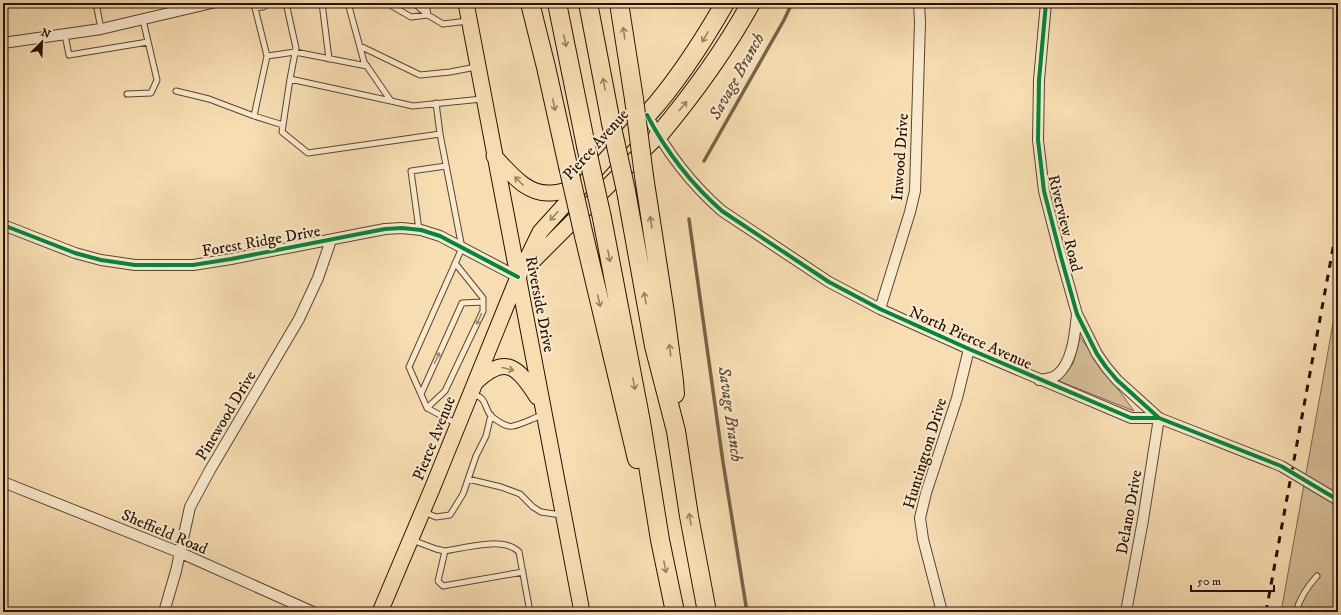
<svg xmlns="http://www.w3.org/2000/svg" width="1341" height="615" font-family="'IM FELL DW Pica',serif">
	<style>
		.green { fill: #d3bb95; stroke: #7c664d }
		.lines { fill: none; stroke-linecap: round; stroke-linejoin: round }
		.stream { stroke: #796249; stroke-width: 3.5 }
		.service-casing { stroke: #5a4430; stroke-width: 7 }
		.minor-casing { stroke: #5a4430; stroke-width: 12 }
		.primary-casing { stroke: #261105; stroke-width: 17 }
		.motorway-casing { stroke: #261105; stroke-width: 20 }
		.service { stroke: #faeacd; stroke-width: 5 }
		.minor { stroke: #faeacd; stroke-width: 10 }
		.primary { stroke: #f7deb2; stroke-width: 15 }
		.motorway { stroke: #f7deb2; stroke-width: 18 }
		.rail { stroke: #261105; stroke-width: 3; stroke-dasharray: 7 7; stroke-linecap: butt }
		.motorway-bridge-casing { stroke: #261105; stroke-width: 20; stroke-linecap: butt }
		.motorway-bridge { stroke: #f7deb2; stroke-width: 18 }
		.cycleway-casing { stroke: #faeacd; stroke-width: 6 }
		.cycleway { stroke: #00873e; stroke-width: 4 }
		.oneway { stroke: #998264 }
		.oneway2 { stroke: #9b8873 }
		.labels { text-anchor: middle; stroke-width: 4; stroke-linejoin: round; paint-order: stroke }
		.street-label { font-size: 16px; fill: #261105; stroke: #faeacd }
		.water-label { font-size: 17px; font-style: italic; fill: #644e38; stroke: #faeacd }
	</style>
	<rect width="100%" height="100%" fill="#f7deb2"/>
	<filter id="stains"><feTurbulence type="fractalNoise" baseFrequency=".005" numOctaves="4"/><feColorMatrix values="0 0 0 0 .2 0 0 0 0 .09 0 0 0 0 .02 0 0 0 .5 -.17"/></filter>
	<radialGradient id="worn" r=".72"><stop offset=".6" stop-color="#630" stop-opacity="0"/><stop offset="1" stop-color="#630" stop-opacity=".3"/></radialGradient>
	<path class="green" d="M1338 296V612H1281Z
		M1080 337 1134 411 1059 381 1073 364Z"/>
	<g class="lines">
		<path class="stream" d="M704 161 784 20 792 3
			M689 219 723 462 747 612"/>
		<defs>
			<path id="service" d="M96 3 101 29
				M270 3 263 7 255 8 267 56 254 116 283 125
				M286 3 296 48 290 79
				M322 3 329 59
				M348 3 364 62 391 101 413 106 482 99
				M391 3 392 6 411 17 428 15 426 3
				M414 3 428 15 443 24 468 21
				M65 35 69 55 148 42
				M360 46 420 75 450 72 476 67
				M267 56 295 52 367 66
				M176 91 209 99 254 116
				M127 94 151 93 157 80 143 20
				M391 101 290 79 282 132 308 153 440 134 436 103
				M440 134 462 248 409 367 427 408 457 424
				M419 230 411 171 446 166
				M421 394 462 303 483 302
				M472 394C488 398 483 406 491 416 496 420 507 428 513 426 523 424 533 418 543 415
				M427 408 445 391 483 311V298L455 263
				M468 479 501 487 520 494 533 507 541 512 561 515
				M424 512 436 517 450 515 463 494 476 456 486 436 491 415
				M412 540 436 549 445 551C464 548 504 536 519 552L530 612
				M445 551 438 581 443 586 523 572
				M1296 612C1300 597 1307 587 1317 576"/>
			<path id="minor" d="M1046 3 1039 80 1038 140 1044 191 1061 257 1077 314 1097 354 1106 367 1117 380 1159 418
				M3 43 101 29 212 3
				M647 115C667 153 690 183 722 211L829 282 880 309 969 349 1131 418H1159L1281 466 1338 500
				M3 225 75 253 101 260 135 265H193L231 259 359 234 385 229 402 228 421 230 440 236 518 277
				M880 309 910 212 915 191 920 22 919 3
				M1039 380C1045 379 1052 379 1057 375 1073 362 1075 333 1077 314
				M3 482 181 553 313 612
				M164 612 176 571 190 507 210 470 299 319 318 278 331 240
				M942 612 923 539 920 518 926 493 957 398 969 349
				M1126 612 1143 520 1159 418"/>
			<path id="primary" d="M466 3 582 612
				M494 156C510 172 526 195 551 193 561 193 571 188 581 186
				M527 267 658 136
				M476 382C506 354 518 367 537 397
				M380 612 432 489 518 277 540 232 643 118"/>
			<path id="motorway" d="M530 3 546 67 568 166
				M557 3 586 146
				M588 3 611 123
				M619 3 634 99
				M647 115C678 81 702 43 725 3
				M658 136C694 93 724 52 751 3
				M644 176 665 313 674 381 675 394
				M626 191 654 346 676 431 689 516 707 612
				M602 218 641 422 660 540 675 612
				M584 236 637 459"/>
		</defs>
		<use href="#service" class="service-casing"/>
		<use href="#minor" class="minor-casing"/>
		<use href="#primary" class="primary-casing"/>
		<use href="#motorway" class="motorway-casing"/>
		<use href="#service" class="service"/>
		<use href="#minor" class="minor"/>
		<use href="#primary" class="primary"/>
		<use href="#motorway" class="motorway"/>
		<path class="rail" d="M1266 612 1338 221"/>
		<defs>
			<path id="motorway-bridge" d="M634 99 644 176
				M611 123 626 191
				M586 146 602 218
				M568 166 584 236"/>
		</defs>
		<use href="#motorway-bridge" class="motorway-bridge-casing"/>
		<use href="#motorway-bridge" class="motorway-bridge"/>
		<defs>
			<path id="cycleway" d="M1046 3 1039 80 1038 140 1044 191 1061 257 1077 314 1097 354 1106 367 1117 380 1159 418
				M647 115C667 153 690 183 722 211L829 282 880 309 969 349 1131 418H1159L1281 466 1338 500
				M3 225 75 253 101 260 135 265H193L231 259 359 234 385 229 402 228 421 230 440 236 518 277"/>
		</defs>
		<use href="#cycleway" class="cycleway-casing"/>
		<use href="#cycleway" class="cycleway"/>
	</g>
	<defs><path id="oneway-shaft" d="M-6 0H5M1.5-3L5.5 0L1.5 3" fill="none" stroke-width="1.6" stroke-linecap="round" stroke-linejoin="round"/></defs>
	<g class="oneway">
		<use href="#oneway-shaft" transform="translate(624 33) rotate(-98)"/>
		<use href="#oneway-shaft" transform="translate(705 37) rotate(122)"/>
		<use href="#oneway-shaft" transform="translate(565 41) rotate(78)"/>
		<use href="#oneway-shaft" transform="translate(604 84) rotate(-101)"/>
		<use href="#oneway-shaft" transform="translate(554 105) rotate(78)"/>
		<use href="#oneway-shaft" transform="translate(683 106) rotate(-50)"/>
		<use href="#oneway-shaft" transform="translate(519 181) rotate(-135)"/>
		<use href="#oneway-shaft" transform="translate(554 216) rotate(132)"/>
		<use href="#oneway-shaft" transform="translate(651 222) rotate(-99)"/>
		<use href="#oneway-shaft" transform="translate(609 256) rotate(79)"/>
		<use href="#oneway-shaft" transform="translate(645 298) rotate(-100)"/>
		<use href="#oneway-shaft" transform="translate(599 301) rotate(77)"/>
		<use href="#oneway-shaft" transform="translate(670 350) rotate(-97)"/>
		<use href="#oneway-shaft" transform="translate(508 369) rotate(14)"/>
		<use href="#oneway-shaft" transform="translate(634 384) rotate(79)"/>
		<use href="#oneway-shaft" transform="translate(690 519) rotate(-100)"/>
		<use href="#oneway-shaft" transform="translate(665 567) rotate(79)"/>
	</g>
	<g class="oneway2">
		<use href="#oneway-shaft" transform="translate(479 319) rotate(115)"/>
		<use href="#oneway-shaft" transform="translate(437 358) rotate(-65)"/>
	</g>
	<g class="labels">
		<g class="street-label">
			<text transform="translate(595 144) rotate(-48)" y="6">Pierce Avenue</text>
			<text transform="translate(899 157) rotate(-86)" y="6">Inwood Drive</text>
			<text transform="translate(1066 223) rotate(76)" y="6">Riverview Road</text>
			<text transform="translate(261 240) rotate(-10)" y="6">Forest Ridge Drive</text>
			<text transform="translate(541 304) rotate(79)" y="6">Riverside Drive</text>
			<text transform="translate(971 337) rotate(24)" y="6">North Pierce Avenue</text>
			<text transform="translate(225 415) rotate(-59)" y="6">Pinewood Drive</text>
			<text transform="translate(433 438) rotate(-68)" y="6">Pierce Avenue</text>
			<text transform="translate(924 453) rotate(-73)" y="6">Huntington Drive</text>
			<text transform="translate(1128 512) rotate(-80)" y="6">Delano Drive</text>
			<text transform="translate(165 531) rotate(23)" y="6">Sheffield Road</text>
		</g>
		<g class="water-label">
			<text transform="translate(736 76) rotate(-61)" y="6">Savage Branch</text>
			<text transform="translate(731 414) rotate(82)" y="6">Savage Branch</text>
		</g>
	</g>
	<rect width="1341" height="615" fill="none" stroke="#f7deb2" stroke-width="16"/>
	<rect x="4" y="4" width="1333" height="607" fill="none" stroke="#261105" stroke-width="2"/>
	<rect x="8" y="8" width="1325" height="599" fill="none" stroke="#261105"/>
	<g transform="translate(42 42) rotate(24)" stroke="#faeacd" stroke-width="3" paint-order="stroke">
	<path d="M0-3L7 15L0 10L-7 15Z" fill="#261105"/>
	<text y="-6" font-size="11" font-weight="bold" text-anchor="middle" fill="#261105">N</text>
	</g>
	<path d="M1191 585v6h83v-6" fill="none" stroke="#261105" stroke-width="2"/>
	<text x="1197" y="585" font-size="12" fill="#261105" stroke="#faeacd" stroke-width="3" paint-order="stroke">50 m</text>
	<rect width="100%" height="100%" filter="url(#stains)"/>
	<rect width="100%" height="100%" fill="url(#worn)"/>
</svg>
